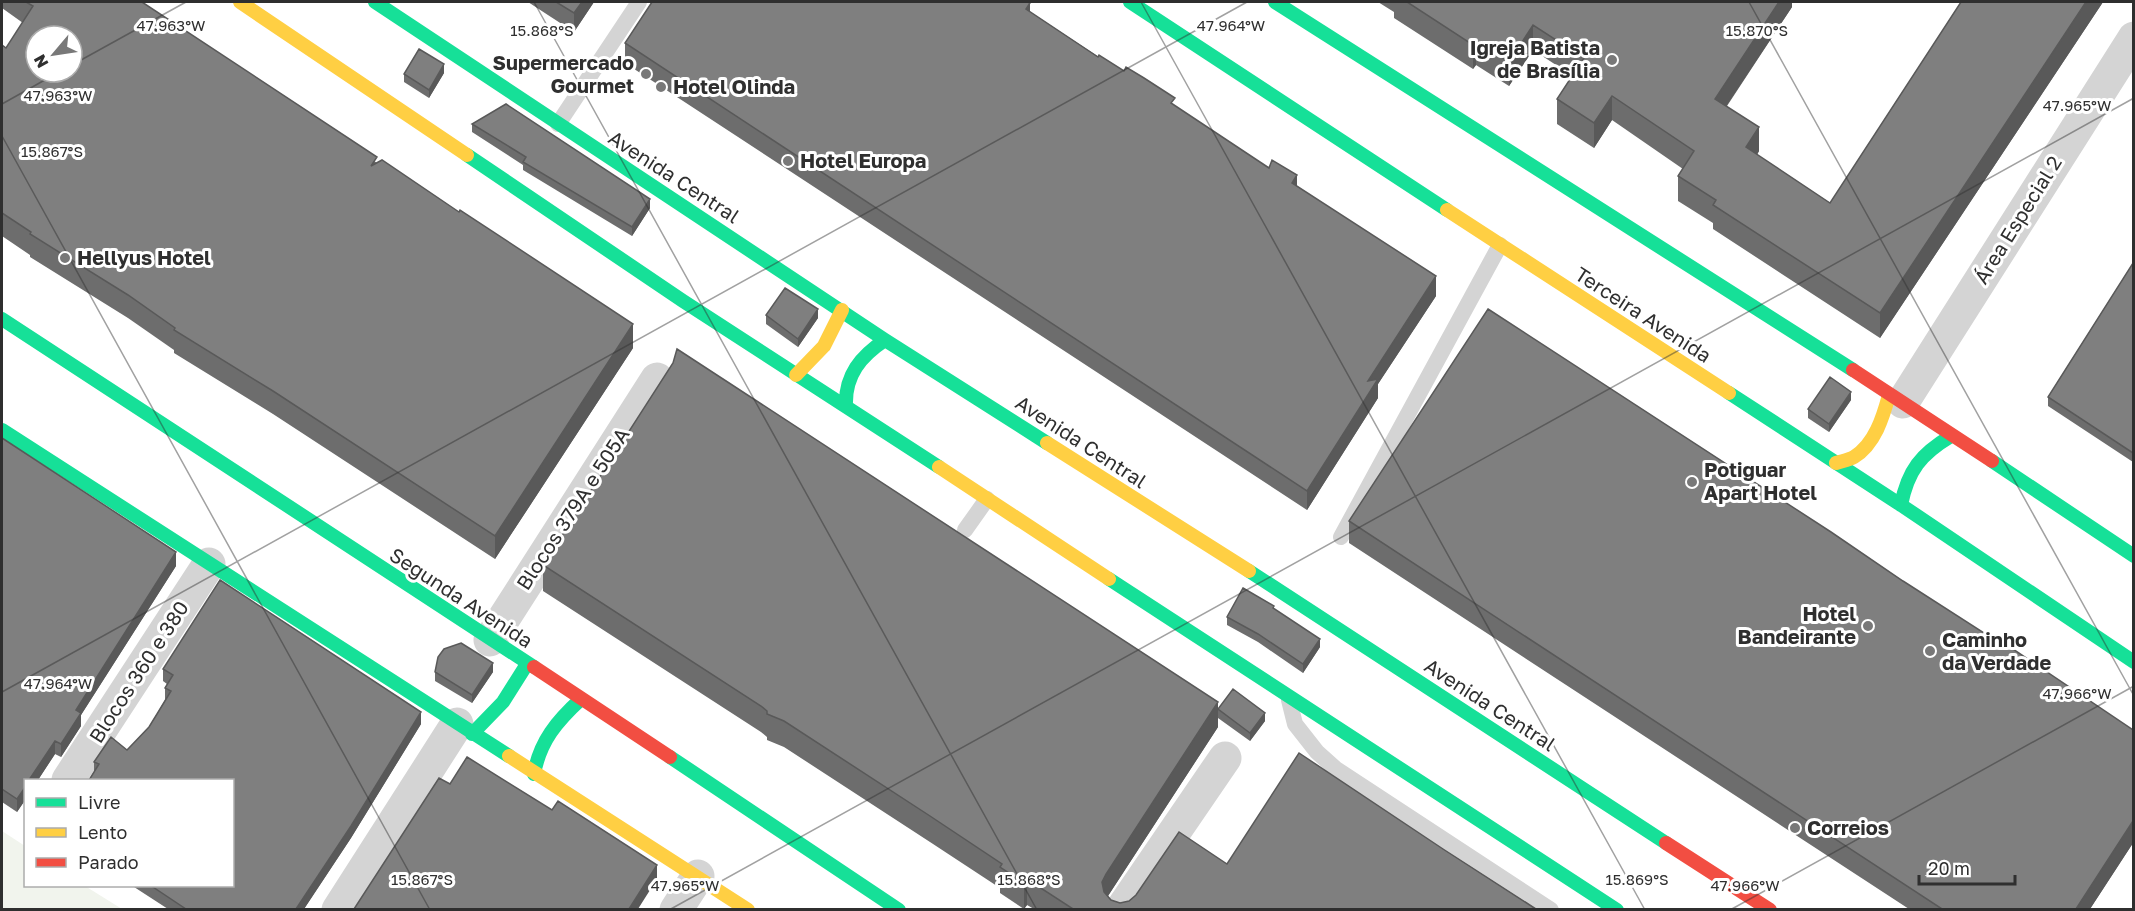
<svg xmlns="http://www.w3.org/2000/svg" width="2135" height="911" font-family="'Golos Text',sans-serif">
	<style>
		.green { fill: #f1f4ed }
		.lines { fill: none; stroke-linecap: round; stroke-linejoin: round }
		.lane { stroke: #d4d4d4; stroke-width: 16 }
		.street { stroke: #d4d4d4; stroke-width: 33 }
		.fast { stroke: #16e098; stroke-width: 14 }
		.slow { stroke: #ffcf43; stroke-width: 14 }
		.jam { stroke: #f24e42; stroke-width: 14 }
		.wall { fill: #6d6d6d }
		.shaded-wall { fill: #595959 }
		.building { fill: #7f7f7f; stroke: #595959; stroke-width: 1.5; fill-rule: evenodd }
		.ticks { fill: none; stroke: #2f2f2f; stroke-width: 1.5; stroke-opacity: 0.45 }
		.poi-dot { fill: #787878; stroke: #fff; stroke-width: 2 }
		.labels { text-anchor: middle; stroke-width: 6; stroke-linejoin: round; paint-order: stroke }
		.poi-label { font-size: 20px; font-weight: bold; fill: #2f2f2f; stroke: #fff; text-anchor: start }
		.street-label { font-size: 20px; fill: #2f2f2f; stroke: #fff }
		.ticks-label { font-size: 15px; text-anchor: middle; fill: #2f2f2f; stroke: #fff; stroke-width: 6; stroke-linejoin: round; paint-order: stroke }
	</style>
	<rect width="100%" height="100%" fill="#fff"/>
	<path class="green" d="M2 831 25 846 26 886H85L122 909H2Z"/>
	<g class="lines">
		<path class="lane" d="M558 124 639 2
			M965 530 987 499
			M1341 537 1500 245
			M1289 700 1295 724 1317 752 1336 769 1551 910"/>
		<path class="street" d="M1903 402 2134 38
			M490 640 657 379
			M68 780 209 564
			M338 910 457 724
			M676 910 698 876
			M1121 910 1225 758"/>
		<path class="fast" d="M375 2 885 340 1047 443
			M1130 2 1447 210
			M1275 2 1853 370
			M467 155 683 301 939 467
			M2 319 534 667
			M1729 393 1901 505 2134 662
			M846 405C845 375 861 356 885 340
			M2 430 509 756
			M1992 461 2134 556
			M1901 505C1908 470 1921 454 1951 436
			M1249 571 1666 843
			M1109 579 1617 910
			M472 734 503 702 527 664
			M670 757 899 910
			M534 774C540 741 557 721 581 699"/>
		<path class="slow" d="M240 2 467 155
			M1447 210 1729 393
			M796 375 824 346 842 310
			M1047 443 1249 571
			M1836 463C1842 461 1849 460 1854 457 1875 444 1883 417 1889 395
			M939 467 1109 579
			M509 756 748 910"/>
		<path class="jam" d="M1853 370 1992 461
			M534 667 670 757
			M1666 843 1770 910"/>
	</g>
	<path class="wall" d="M2 2H142L377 163 633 348 495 559 273 414 174 353V350L128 318 30 257V255L2 236V45L6 48 23 23 2 8Z
		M528 2H594L574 32Z
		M1378 2H1792V7L1727 106 1759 151 1757 155 1830 203 1961 2H2103L1880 338 1713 229V223L1678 201V176L1683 169 1612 120 1594 148 1557 124V99L1573 76 1533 50 1509 86 1476 65 1473 69 1394 18V12Z
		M1030 12 1297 186 1436 296 1378 384V398L1307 510 625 63V43Z
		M444 73 429 98 404 82V74Z
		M472 124 650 208 632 236 523 170V165L472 132Z
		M2133 263V462L2048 406V397Z
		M766 315 818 318 798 347 766 324Z
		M1851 400 1829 432 1808 418V409Z
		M2 438 176 566 81 715V726L61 757 55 754 17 812 2 802Z
		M1349 521 2133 843 2090 909H1909L1349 543Z
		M543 565 1218 709 1265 721 1250 741 1218 718V727L1108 896 1111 900 1120 903 1129 901 1227 864 1443 849 1536 909H1034L1027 905 1024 909 1000 893V888L930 842 784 747 767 740V737L761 732 543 591Z
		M1274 609 1320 647 1303 673 1258 642 1227 625V617Z
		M163 669 421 724 351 838 304 909H168L131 885H232L94 772V762L127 750 149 727 165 700V688L167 684 163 681Z
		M435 672H493L472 703 435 681Z"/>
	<path class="shaded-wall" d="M582 2H594L574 32V13Z
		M1779 2H1792V7L1715 123V99Z
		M2086 2H2103L1880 338V313Z
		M1030 3V23L1026 9Z
		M1533 25V50L1509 86V62Z
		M1476 41V65L1473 69V45Z
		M444 64V73L429 98V90Z
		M1612 96V120L1594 148V123Z
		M1759 127V151L1746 172V147Z
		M1297 175V194L1292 183Z
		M650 199V208L632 236V227Z
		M1436 276V296L1378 384V398L1307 510V491L1368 381Z
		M818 309V318L798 347V339Z
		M633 324V348L495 559V536Z
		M1851 392V400L1829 432V424Z
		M176 552V566L81 715V726L61 757V744L76 710Z
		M1320 639V647L1303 673V664Z
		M493 663V672L472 703V695Z
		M1218 702V727L1106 899 1102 882 1106 874Z
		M421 712V724L351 838 304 909H296Z
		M1265 713V721L1250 741V733Z
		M55 741V754L38 780H29Z
		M26 786V799L17 812V799Z
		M2133 821V843L2090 909H2076Z
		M657 865V879L638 909H629Z
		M1027 879V905L1024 909V883Z"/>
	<path class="building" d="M26 2H142L377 157 371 166 382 160 459 212 460 210 633 324 495 536 273 391 174 330 175 328 128 295 30 234 31 232 2 213V45L6 48 33 6ZM36 36H72V72H36Z
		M556 2H582L574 13Z
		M652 2H1027L1030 3 1026 9 1098 57 1099 55 1124 71 1126 67 1144 78 1175 98 1171 103 1269 168 1272 160 1297 175 1292 183 1436 276 1368 381 1378 379 1307 491 625 43Z
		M1407 2H1779L1715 99 1759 127 1746 147 1830 203 1961 2H2086L1880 313 1713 205 1716 200 1678 176 1694 151 1612 96 1594 123 1557 99 1584 58 1533 25 1509 62 1476 41 1473 45Z
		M419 49 444 64 429 90 404 74Z
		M506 104 650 199 632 227 523 162 526 157 472 124Z
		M2133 263V453L2048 397Z
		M785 288 818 309 798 339 766 315Z
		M1488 309 1831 532 1903 581 2001 644V641L2133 730V821L2076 909H1942L1349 521Z
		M677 349 1218 702 1106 874 1102 882 1104 892 1111 900 1120 903 1129 901 1136 895 1179 832 1227 864 1299 753 1443 849 1536 909H1073L1027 879 1024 883 1000 867 1002 864 930 816 784 721 767 714V711L761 706 543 565 673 363Z
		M1830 377 1851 392 1829 424 1808 409Z
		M2 438 176 552 76 710 81 713 61 744 55 741 29 780H26V786L17 799 2 789Z
		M220 580 421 712 351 826 296 909H186L150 885H232V780H89L99 764 94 762 111 737 127 750 149 727 157 714 171 691 165 688 173 675 163 669Z
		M1243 588 1274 606 1273 608 1320 639 1303 664 1258 634 1227 617Z
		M461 643 493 663 472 695 435 672 438 657 444 649Z
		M1233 689 1265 713 1250 733 1218 709Z
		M467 757 552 810 558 801 657 865 629 909H354L439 778 450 784Z"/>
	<path class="ticks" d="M534 2 1037 910M1141 2 1645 910M1749 2 2134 696M72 65 186 2M2 104 59 72M2 136 430 910M2 692 1247 2M669 910 2134 98M1730 910 2134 686"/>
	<g class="poi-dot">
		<circle cx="1612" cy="60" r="6"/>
		<circle cx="646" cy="74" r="6"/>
		<circle cx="661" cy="87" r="6"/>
		<circle cx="788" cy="161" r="6"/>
		<circle cx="65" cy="258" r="6"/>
		<circle cx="1692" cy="482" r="6"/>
		<circle cx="1868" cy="626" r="6"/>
		<circle cx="1930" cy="651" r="6"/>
		<circle cx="1795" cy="828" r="6"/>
	</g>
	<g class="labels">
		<g class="poi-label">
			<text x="1600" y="55" text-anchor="end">Igreja Batista<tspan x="1600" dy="23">de Brasília</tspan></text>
			<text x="634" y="70" text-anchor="end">Supermercado<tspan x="634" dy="23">Gourmet</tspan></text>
			<text x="673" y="94">Hotel Olinda</text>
			<text x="800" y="168">Hotel Europa</text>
			<text x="77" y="265">Hellyus Hotel</text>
			<text x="1704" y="477">Potiguar<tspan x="1704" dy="23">Apart Hotel</tspan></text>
			<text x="1856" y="621" text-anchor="end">Hotel<tspan x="1856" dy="23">Bandeirante</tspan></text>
			<text x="1942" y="647">Caminho<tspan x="1942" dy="23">da Verdade</tspan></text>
			<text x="1807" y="835">Correios</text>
		</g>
		<g class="street-label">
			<text transform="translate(674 177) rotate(33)" y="7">Avenida Central</text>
			<text transform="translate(2018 220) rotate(-58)" y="7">Área Especial 2</text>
			<text transform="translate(1643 315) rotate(33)" y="7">Terceira Avenida</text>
			<text transform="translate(1081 442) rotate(33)" y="7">Avenida Central</text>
			<text transform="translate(573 509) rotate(-57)" y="7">Blocos 379A e 505A</text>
			<text transform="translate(461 598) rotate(33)" y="7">Segunda Avenida</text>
			<text transform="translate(139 672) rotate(-57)" y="7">Blocos 360 e 380</text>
			<text transform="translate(1490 705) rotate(33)" y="7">Avenida Central</text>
		</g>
	</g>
	<g class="ticks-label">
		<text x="171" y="31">47.963°W</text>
		<text x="1231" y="31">47.964°W</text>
		<text x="542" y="36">15.868°S</text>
		<text x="1757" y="36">15.870°S</text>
		<text x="58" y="101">47.963°W</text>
		<text x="2077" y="111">47.965°W</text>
		<text x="52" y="157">15.867°S</text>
		<text x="58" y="689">47.964°W</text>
		<text x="2077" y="699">47.966°W</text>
		<text x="422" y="885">15.867°S</text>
		<text x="1029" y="885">15.868°S</text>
		<text x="1637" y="885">15.869°S</text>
		<text x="685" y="891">47.965°W</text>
		<text x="1745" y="891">47.966°W</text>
	</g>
	<rect width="2135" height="911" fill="none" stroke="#2f2f2f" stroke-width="6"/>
	<rect x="24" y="779" width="210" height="108" fill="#ffffff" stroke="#acacac" stroke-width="1.5"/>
	<rect x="36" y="798" width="30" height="9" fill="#16e098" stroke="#acacac" stroke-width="1.5"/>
	<text x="78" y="809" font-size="18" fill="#2f2f2f">Livre</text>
	<rect x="36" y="828" width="30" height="9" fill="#ffcf43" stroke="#acacac" stroke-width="1.5"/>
	<text x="78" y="839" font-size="18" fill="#2f2f2f">Lento</text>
	<rect x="36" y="858" width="30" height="9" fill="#f24e42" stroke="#acacac" stroke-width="1.5"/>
	<text x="78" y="869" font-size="18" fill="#2f2f2f">Parado</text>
	<g transform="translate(54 54) rotate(241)"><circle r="28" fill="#ffffff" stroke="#acacac" stroke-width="1.5"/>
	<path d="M0-4.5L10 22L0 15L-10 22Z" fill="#787878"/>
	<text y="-9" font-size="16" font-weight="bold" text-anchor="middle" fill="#2f2f2f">N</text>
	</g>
	<path d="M1919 875v9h96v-9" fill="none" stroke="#2f2f2f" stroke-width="3"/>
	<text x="1928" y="875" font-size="18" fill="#2f2f2f" stroke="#ffffff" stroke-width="4.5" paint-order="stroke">20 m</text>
</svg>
